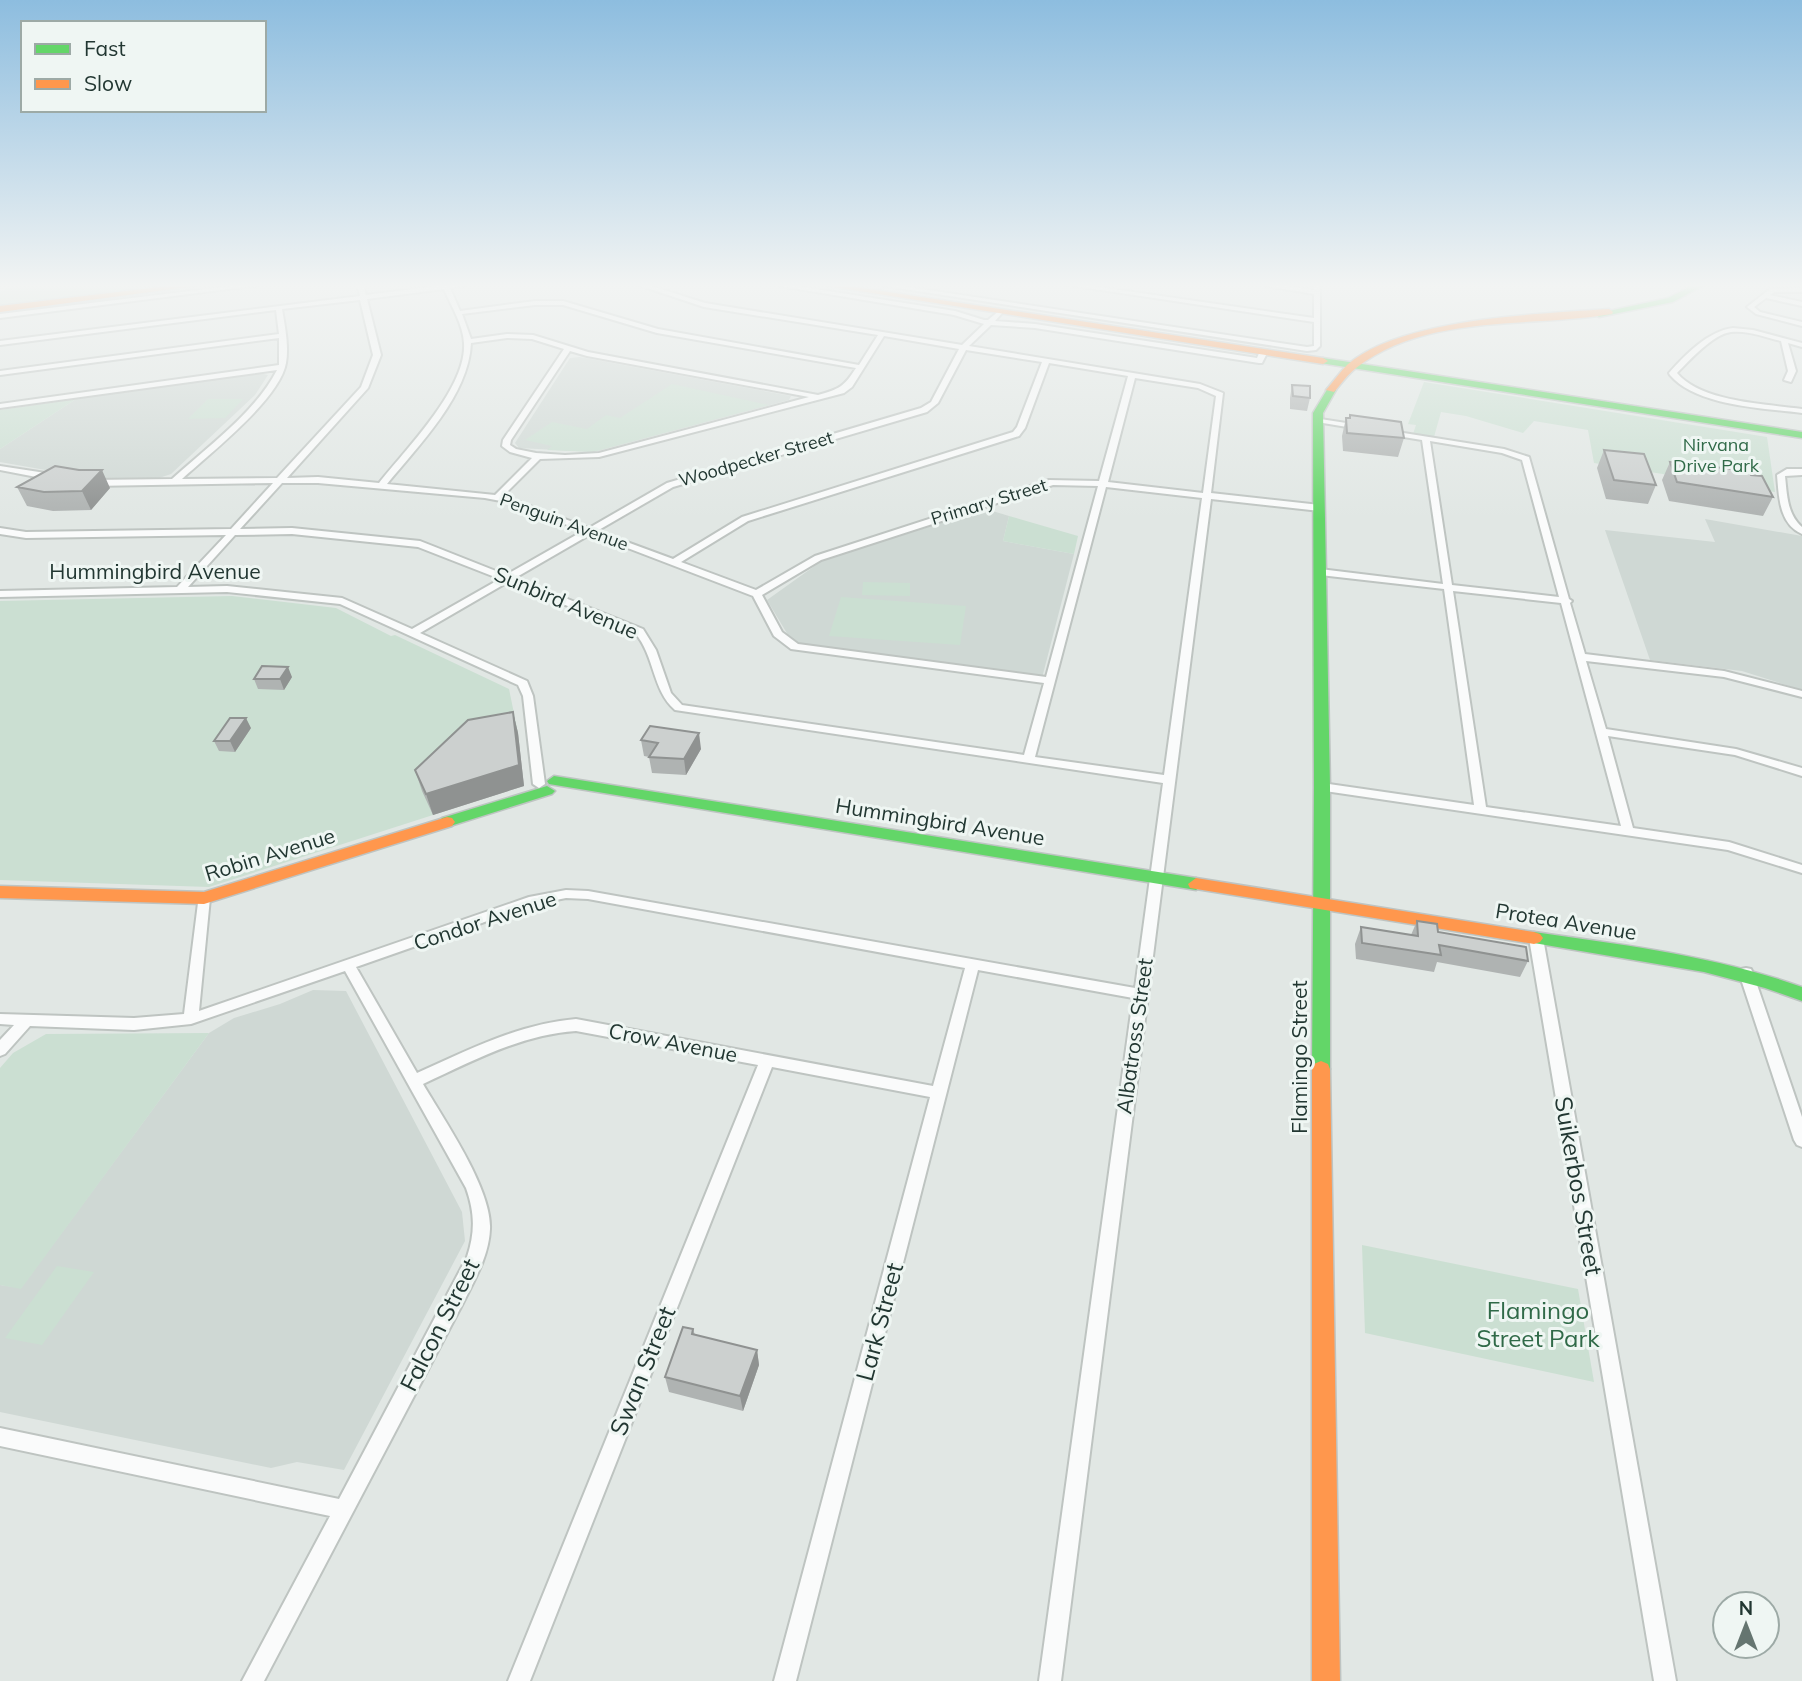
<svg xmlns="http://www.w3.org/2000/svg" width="1802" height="1681" font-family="Mulish,sans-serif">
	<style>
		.built { fill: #cfd8d4 }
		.green { fill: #cbdfd2 }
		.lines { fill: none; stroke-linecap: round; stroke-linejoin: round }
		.street-casing { stroke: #bec4c1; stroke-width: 4 }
		.fast-casing { stroke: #bec4c2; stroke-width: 3 }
		.slow-casing { stroke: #bec4c2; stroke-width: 3 }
		.street { fill: #fafbfb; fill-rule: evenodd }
		.fast { fill: #63d668; fill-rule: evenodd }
		.slow { fill: #ff974d; fill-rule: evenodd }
		.wall { fill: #afb3b2 }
		.shaded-wall { fill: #8f9291 }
		.building { fill: #ccd0cf; stroke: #8f9291; stroke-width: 2 }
		.labels { text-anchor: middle; stroke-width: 6; stroke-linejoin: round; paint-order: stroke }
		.far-park-label { font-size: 18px; fill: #306a48; stroke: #eff6f3 }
		.far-street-label { font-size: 18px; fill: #223732; stroke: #eff6f3 }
		.street-label { font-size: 21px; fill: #223732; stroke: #eff6f3 }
		.near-street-label { font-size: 24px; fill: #223732; stroke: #eff6f3 }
		.near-park-label { font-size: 24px; fill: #306a48; stroke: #eff6f3 }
	</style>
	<rect width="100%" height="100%" fill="#e1e7e4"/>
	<path class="built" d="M580 357 791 396 789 400 593 452 519 448 515 443 570 358Z
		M260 373 268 375 255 395 171 474 159 478 97 479 0 462V449L76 399Z
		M986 509 1009 516 1003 541 1074 554 1042 678 794 645 767 600 823 560Z
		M1705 519 1802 536V690L1742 671 1650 660 1605 530 1715 542Z
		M313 990 346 991 462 1212 465 1241 344 1470 297 1462 271 1468 0 1412V1285L21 1288 209 1033 234 1018 280 1004Z"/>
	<path class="green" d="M17 284H181L0 306V292Z
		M1424 382 1767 437 1775 492 1594 463 1588 430 1534 421 1523 433 1466 416 1441 412 1434 437 1413 434 1416 425 1408 424Z
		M672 384 769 405 593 452 547 450 552 446 525 440 552 422 587 429 606 415 620 418Z
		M76 399 0 449V410Z
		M208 399H243L225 418 188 419Z
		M1009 516 1078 536 1074 554 1003 541Z
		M863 582 910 583V596L862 595Z
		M232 596 336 608 391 636 395 635 509 689 518 733 474 742 433 815 209 887 0 880V601Z
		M841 597 966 606 960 645 829 636Z
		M209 1033 21 1289 0 1285V1068L13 1053 46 1034Z
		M1362 1245 1578 1289 1594 1382 1365 1333Z
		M57 1266 94 1272 42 1345 5 1338Z"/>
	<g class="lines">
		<defs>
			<path id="street" d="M248 284H267L0 318V314Z
				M357 284H363L366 295 453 284H472L450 288 460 311 535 301H563L658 329 859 365 878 335 704 307 635 284H645L705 303 962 345 984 324 954 315 768 284H784L955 311 984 320H988L1000 310 1003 312 995 321 1035 324 1257 358 1260 351 1267 353 1262 363H1259L1035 328 991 325 969 346 1200 384 1223 393 1211 493 1320 505 1324 508 1320 511 1211 499 1061 1681H1039L1133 998 978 970 796 1681H774L930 1097 772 1067 530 1681H508L758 1065 576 1031C520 1035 473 1061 423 1084 444 1120 492 1189 490 1229 489 1256 474 1281 462 1305L264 1681H242L330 1516 0 1446V1428L339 1499 467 1257C475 1233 475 1213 466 1188L345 971 191 1024 134 1030 30 1026 5 1054 0 1056V1040L14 1025 0 1024V1014L134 1018 184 1014 199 895 204 893 210 898 199 1011 529 897 566 890 588 891 1135 988 1163 783 675 710C652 690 655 656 635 633L508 582 420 633 527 681 533 696 545 784 539 788 533 784 523 696 518 685 340 604 227 592 0 597V591L177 587 226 535 26 538 0 534V528L26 532 231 529 273 483 91 486 87 483 91 480 172 479C206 448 256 412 277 370L0 408V404L279 365V338L0 375V371L279 334 276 310 0 345V341L360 296ZM444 289C451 306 463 324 464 343 467 388 405 450 379 483L318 477 287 478 368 388 381 355 367 299ZM360 300 373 355 361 387 277 478 182 479C209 454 280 399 286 363 289 346 285 327 282 309ZM535 305H563L657 333 856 368C844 387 839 389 818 395L588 352 533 335 507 334 471 339 462 314ZM884 336 959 349 931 402 921 408 667 483 589 528 503 496 540 459 599 457 844 393 852 387ZM507 338 532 339 564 349 503 440 502 446 510 452 532 458 495 495 387 484C419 445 469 395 471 343ZM966 350 1042 362 1017 427 1013 432 742 517 673 559 597 531 673 487 927 412 938 403ZM570 351 587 356 809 397 599 453 565 455 536 453 516 449 510 445 511 440ZM1049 363 1128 376 1099 481 1049 480 815 556 756 590 681 562 748 521 1019 436 1025 428ZM1135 378 1198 388 1216 396 1203 493 1108 482ZM282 483H318L485 498 506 502 583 531 506 575 420 541 292 528 240 529ZM1053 485 1098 486 1046 677 798 644 782 632 762 595 821 560ZM1106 487 1202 498 1164 775 1035 757ZM292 534 418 547 500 579 412 629 342 598 227 586 188 587 235 535ZM591 534 753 596 774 636 791 649 1044 683 1024 755 682 705 671 693 656 650 643 629 515 578ZM566 898 588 899 965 968 933 1086 576 1019C518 1024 469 1050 417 1073L356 967 536 904Z
				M872 284H888L1307 347 1314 346V322L1061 284H1078L1314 318V294L1254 284H1272L1314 290V284H1320V346L1316 350 1307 351Z
				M1802 288V292H1774L1770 295 1802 302V306L1766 298 1754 307 1760 312 1802 322V326L1756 314 1747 307 1770 289Z
				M1733 328 1753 330 1802 343V347L1788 343 1796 371 1791 382 1784 380 1788 371 1781 341C1765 337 1747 330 1731 332 1713 334 1689 361 1677 373 1701 402 1766 404 1802 409V413C1763 408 1696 406 1670 375L1669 373C1685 355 1708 331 1733 328Z
				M1314 418 1359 425 1363 427 1359 429 1317 422H1314Z
				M1385 430 1504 449 1529 457 1569 599 1572 601 1570 603 1585 654 1724 671 1802 691V697L1724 677 1586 661 1606 729 1736 749 1802 768V776L1735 755 1608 736 1633 828 1729 842 1802 865V873L1728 850 1318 790 1316 787 1322 783 1474 805 1444 589 1320 575 1315 572 1320 569 1443 584 1422 440 1385 434ZM1430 441 1502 453 1522 460 1559 597 1452 585ZM1453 591 1561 603 1621 826 1486 807Z
				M0 466 52 474 56 477 52 480 0 470Z
				M1787 469H1802V475L1785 476C1787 494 1787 514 1802 527V534C1779 524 1779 497 1777 475Z
				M1536 933 1541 935 1543 938 1676 1681H1654L1529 938 1531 935Z
				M1746 968 1751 969 1753 973 1802 1117V1147L1797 1145 1794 1140 1739 973 1741 969Z"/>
			<path id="fast" d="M1695 284H1706L1673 302 1599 317 1595 314 1668 298Z
				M1323 358 1802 432V438L1320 363 1318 361Z
				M1331 387 1336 390 1323 413 1330 787V1069L1328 1074 1321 1077 1314 1074 1312 1069 1314 787 1313 413 1328 388Z
				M554 776 1196 878 1204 884 1196 890 549 784 547 781Z
				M547 786 555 791 552 794 447 827 439 822 442 818Z
				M1534 932C1625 945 1715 956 1802 987V1001L1765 988 1704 972 1528 942 1525 938 1528 934Z"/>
			<path id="slow" d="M185 284H210L0 312V306Z
				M815 284H836L1323 358 1328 361 1323 364Z
				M1609 309 1613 312 1612 314C1530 328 1426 313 1356 368 1348 374 1341 384 1334 392L1326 390C1333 382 1340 372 1347 365 1401 318 1539 314 1609 309Z
				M447 817 452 818 455 822 452 826 204 904 0 898V886L204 892Z
				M1196 878 1534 932 1540 934 1543 938 1540 942 1534 944 1190 888 1188 884Z
				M1321 1061 1328 1064 1330 1069 1340 1681H1312V1069L1314 1064Z"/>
		</defs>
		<use href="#street" class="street-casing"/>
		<use href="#fast" class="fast-casing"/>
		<use href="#slow" class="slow-casing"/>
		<use href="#street" class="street"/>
		<use href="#fast" class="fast"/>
		<use href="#slow" class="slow"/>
	</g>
	<path class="wall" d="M1292 385 1310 398 1307 411 1290 409V398Z
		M1350 415 1404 438 1398 457 1343 451 1342 436 1346 418H1349Z
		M1604 450 1656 485 1648 504 1606 499 1597 468Z
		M1670 462 1751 475 1773 497 1763 516 1669 501 1662 480Z
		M17 487 110 488 91 510 53 511 27 506Z
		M292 677 284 690 258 689 254 679Z
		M513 712 518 733 524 786 433 815 422 791 415 770Z
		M251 728 235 752 219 751 214 741Z
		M641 740 701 749 686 775 652 773 649 757 644 756Z
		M1417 921 1438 932 1528 961 1520 977 1437 962 1434 972 1356 959 1355 944 1361 927 1411 935Z
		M693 1329 695 1335 757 1350 759 1365 743 1411 669 1392 665 1377Z"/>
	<path class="shaded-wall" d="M102 470 110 488 91 510 82 491Z
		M288 667 292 677 284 690 280 679Z
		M513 712 518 733 524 786 433 815 426 794Z
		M246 718 251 728 235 752 230 741Z
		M699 733 701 749 686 775 684 759Z
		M757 1350 759 1365 743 1411 740 1396Z"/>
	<path class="building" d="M1292 385 1310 386V398L1293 396Z
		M1350 415 1401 422 1404 438 1347 433 1346 418H1350Z
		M1604 450 1644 454 1656 485 1614 480Z
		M1670 462 1749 471 1751 475 1762 476 1773 497 1677 482Z
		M55 466 79 470H102L82 491 44 492 17 487Z
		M262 666 288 667 280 679H254Z
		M513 712 519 765 426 794 415 770 468 720Z
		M230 718H246L230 741H214Z
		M650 726 699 733 684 759 649 757 658 743 641 740Z
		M1417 921 1437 924 1438 932 1526 947 1528 961 1439 945 1441 955 1362 943 1361 927 1418 936Z
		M683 1327 693 1329 692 1334 757 1350 740 1396 665 1377Z"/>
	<linearGradient id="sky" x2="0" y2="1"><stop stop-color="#8dbddf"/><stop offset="0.55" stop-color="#f2f4f3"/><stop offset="1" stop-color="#f2f4f3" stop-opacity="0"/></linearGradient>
	<rect width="1802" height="519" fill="url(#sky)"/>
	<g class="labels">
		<g class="far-park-label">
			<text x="1716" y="451">Nirvana<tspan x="1716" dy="21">Drive Park</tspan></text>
		</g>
		<g class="far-street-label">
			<text transform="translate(756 459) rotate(-16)" y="6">Woodpecker Street</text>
			<text transform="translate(989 502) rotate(-17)" y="6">Primary Street</text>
			<text transform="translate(564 522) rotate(20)" y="6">Penguin Avenue</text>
		</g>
		<g class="street-label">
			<text x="155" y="579">Hummingbird Avenue</text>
			<text transform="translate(566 603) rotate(23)" y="7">Sunbird Avenue</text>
			<text transform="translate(940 822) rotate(9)" y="7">Hummingbird Avenue</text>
			<text transform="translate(270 855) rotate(-17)" y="7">Robin Avenue</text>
			<text transform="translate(485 921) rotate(-18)" y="7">Condor Avenue</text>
			<text transform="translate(1566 922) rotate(9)" y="7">Protea Avenue</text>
			<text transform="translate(1135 1036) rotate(-82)" y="7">Albatross Street</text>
			<text transform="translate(673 1043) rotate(11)" y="7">Crow Avenue</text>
			<text transform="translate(1300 1057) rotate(-90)" y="7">Flamingo Street</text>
		</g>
		<g class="near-street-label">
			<text transform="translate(1578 1186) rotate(80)" y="8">Suikerbos Street</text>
			<text transform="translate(880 1322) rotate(-75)" y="8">Lark Street</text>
			<text transform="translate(440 1325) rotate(-63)" y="8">Falcon Street</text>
			<text transform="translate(643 1371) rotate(-68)" y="8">Swan Street</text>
		</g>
		<g class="near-park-label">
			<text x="1538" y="1319">Flamingo<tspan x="1538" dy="28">Street Park</tspan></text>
		</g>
	</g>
	<rect x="21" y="21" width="245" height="91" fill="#eff6f3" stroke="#9daaa6" stroke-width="2"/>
	<rect x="35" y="44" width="35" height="10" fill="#63d668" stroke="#9daaa6" stroke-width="2"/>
	<text x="84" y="56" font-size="21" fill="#223732">Fast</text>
	<rect x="35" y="79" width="35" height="10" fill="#ff974d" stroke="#9daaa6" stroke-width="2"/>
	<text x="84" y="91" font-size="21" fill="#223732">Slow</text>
	<g transform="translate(1746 1625)"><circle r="33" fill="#eff6f3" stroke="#9daaa6" stroke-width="2"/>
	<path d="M0-5L12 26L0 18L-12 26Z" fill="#657570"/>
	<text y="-10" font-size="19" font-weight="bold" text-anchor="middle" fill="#223732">N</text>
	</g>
</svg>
